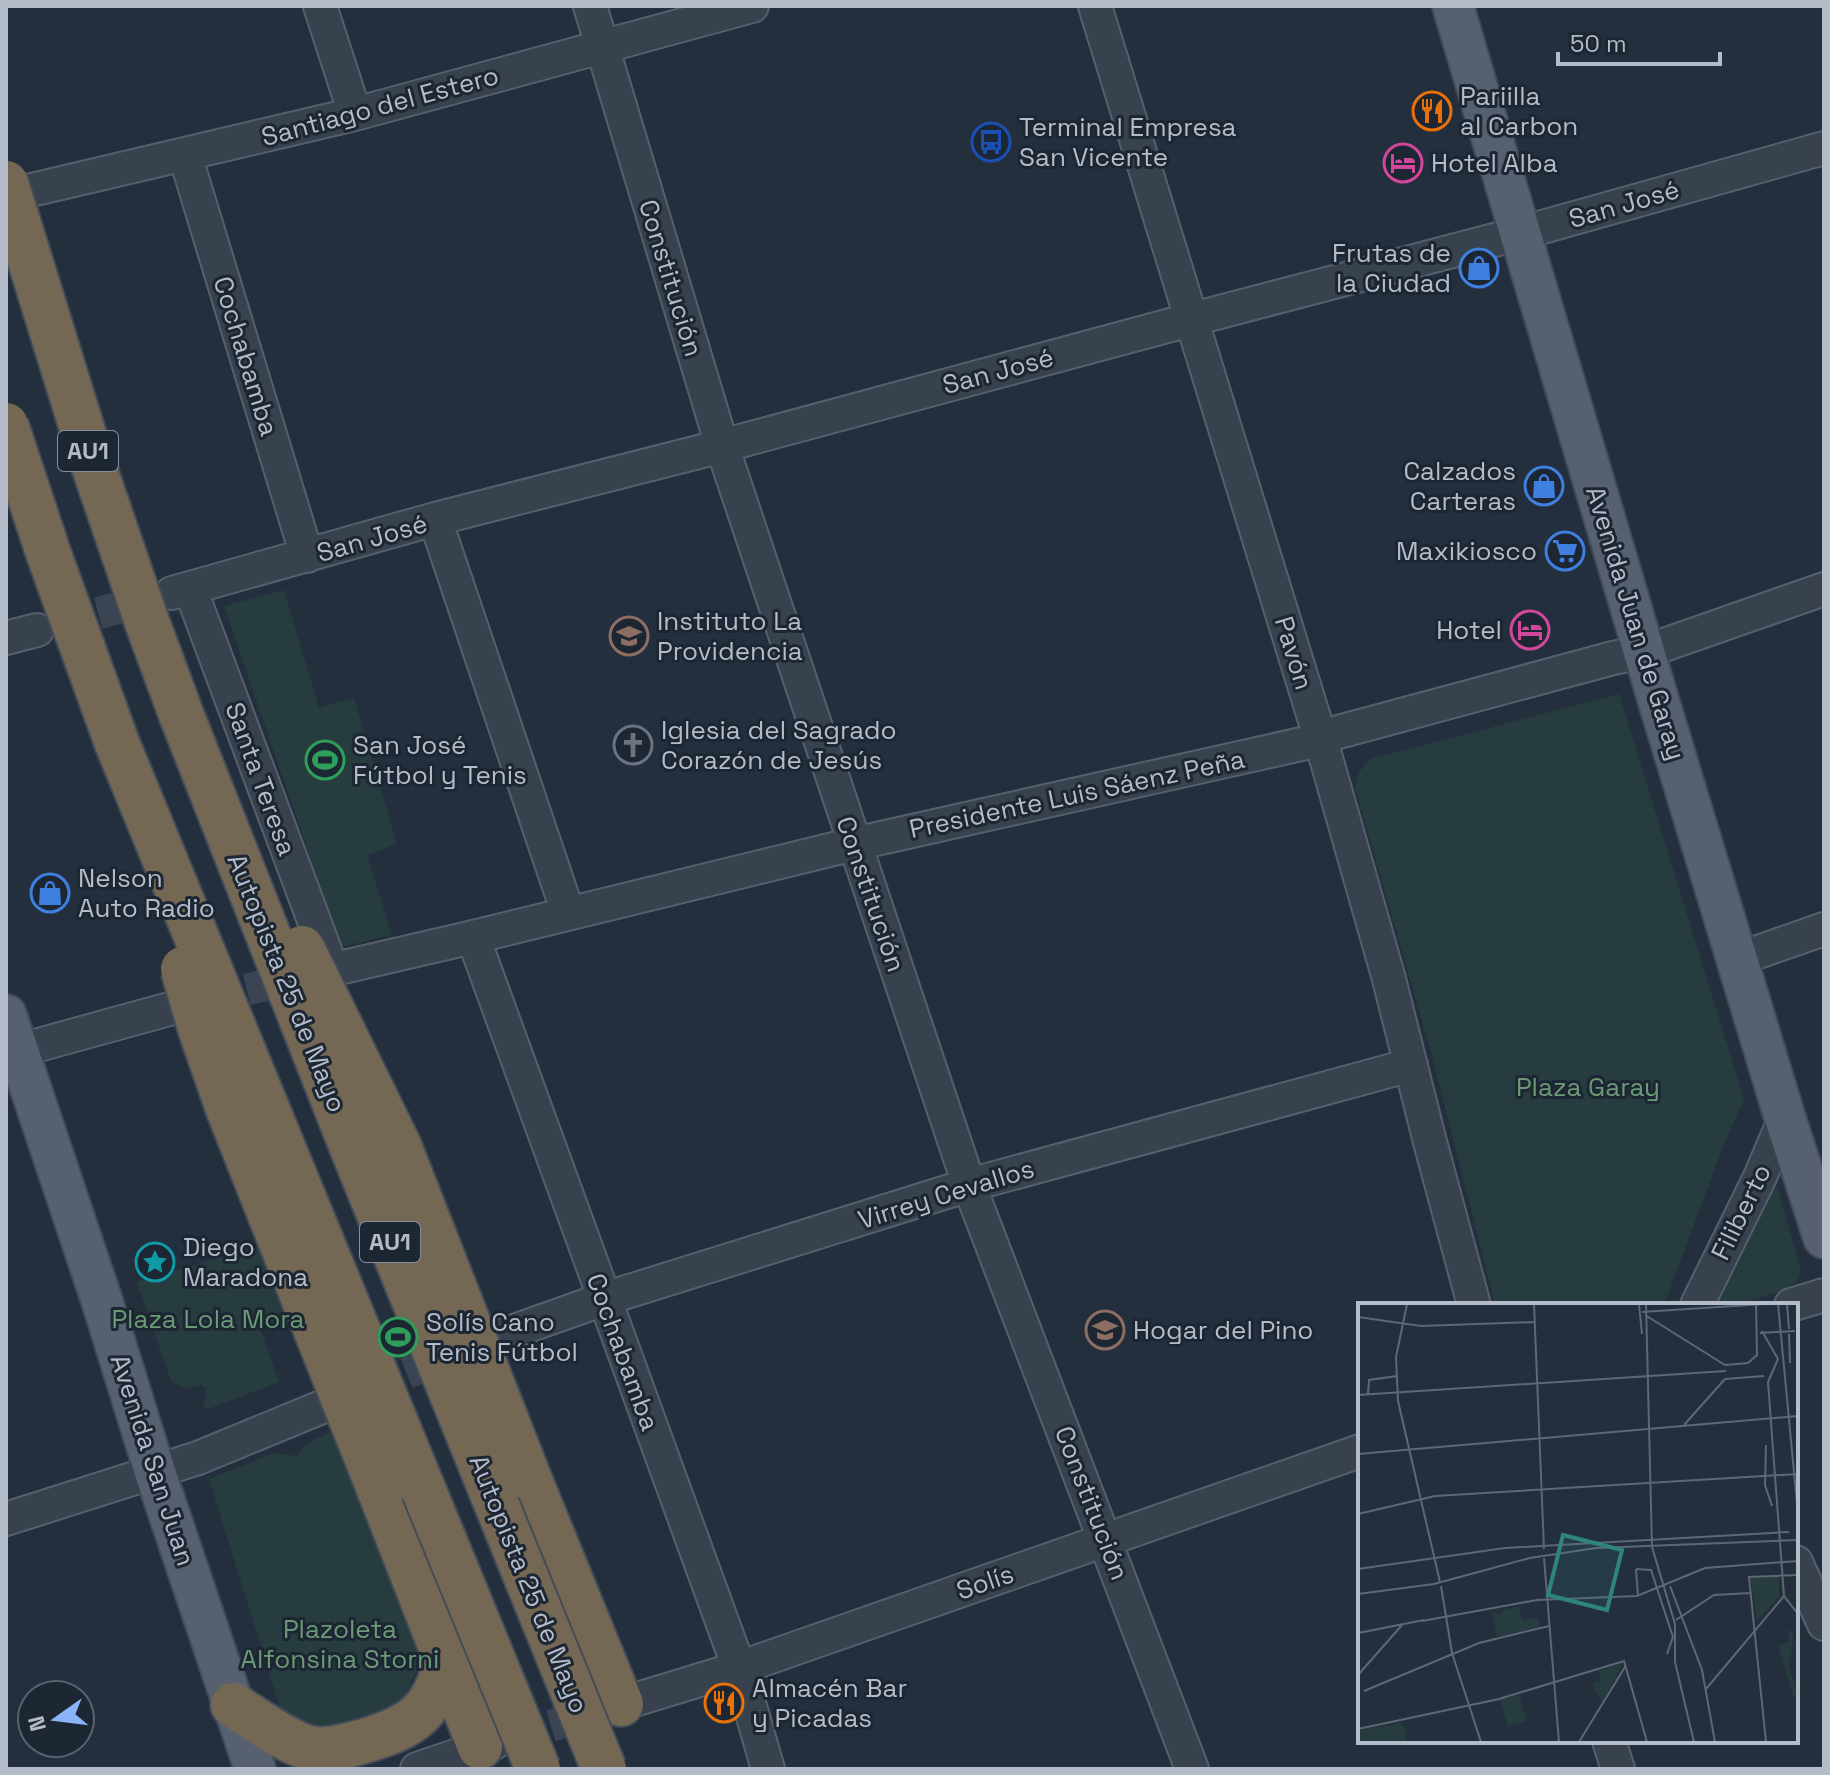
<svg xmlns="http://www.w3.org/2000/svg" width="1830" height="1775" font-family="'Space Grotesk',sans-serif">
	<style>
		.green { fill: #263c3f }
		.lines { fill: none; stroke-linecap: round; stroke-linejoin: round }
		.minor-tunnel { stroke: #3a4453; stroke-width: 32; stroke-dasharray: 32 16; stroke-linecap: butt }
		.minor-casing { stroke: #565f6c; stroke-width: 36 }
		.major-casing { stroke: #414a57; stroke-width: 44 }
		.highway-casing { stroke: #434c59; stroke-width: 48 }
		.minor { stroke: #38414e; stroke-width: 32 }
		.major { stroke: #56606e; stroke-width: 40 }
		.highway { stroke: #746855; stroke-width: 44 }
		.highway-bridge-casing { stroke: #434c59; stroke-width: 48; stroke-linecap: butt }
		.highway-bridge { stroke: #746855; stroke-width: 44 }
		.labels { text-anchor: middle; stroke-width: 6; stroke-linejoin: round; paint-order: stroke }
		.shield { fill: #1d2633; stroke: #878f9c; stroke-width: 2 }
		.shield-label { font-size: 24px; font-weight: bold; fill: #b4bcc9 }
		.poi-label { font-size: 26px; fill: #b4bcc9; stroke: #1d2633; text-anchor: start }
		.street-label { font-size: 26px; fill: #b4bcc9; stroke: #1d2633 }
		.park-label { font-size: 26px; fill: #6b9a76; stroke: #1d2633 }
		.inset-road { fill: none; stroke: #5e6776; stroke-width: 2 }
		.view { fill: #308480; fill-opacity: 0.15; stroke: #308480; stroke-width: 4 }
		.inset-edge { fill: none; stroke: #b4bcc9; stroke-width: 4 }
	</style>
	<rect width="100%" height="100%" fill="#242f3e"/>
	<path class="green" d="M284 590 319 708 354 698 397 844 367 855 392 935 341 947 224 606Z
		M1619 694 1744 1099 1724 1144 1664 1305H1495L1431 1052 1355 788 1359 772 1370 759Z
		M1778 1188 1800 1268C1800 1271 1799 1277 1797 1280 1789 1293 1734 1305 1718 1305L1713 1298 1768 1190Z
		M260 1246 287 1321 261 1330 279 1382 206 1410 203 1403 207 1389 201 1385 185 1388 171 1381 137 1282Z
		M334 1430 425 1650 396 1718 319 1742 281 1711 209 1479 275 1453 297 1456 308 1443Z"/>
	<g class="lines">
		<path class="minor-tunnel" d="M52 626 161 596
			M200 1001 307 975
			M362 1391 456 1353
			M505 1740 602 1710"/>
		<defs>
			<path id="minor" d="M320 6 355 114
				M590 6 722 446 969 1185 1192 1769
				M1095 6 1320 737 1389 979 1430 1142 1474 1305
				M185 155 307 556
				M6 196 355 114 752 6
				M435 519 568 913
				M190 588 332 969
				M172 593 435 519 722 446 1193 319 1521 233 1824 148
				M6 638 37 630
				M473 937 739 1668 768 1769
				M1738 959 1824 929
				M322 972 473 937 854 844 1306 743 1320 737 1613 658 1644 652 1824 589
				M6 1054 180 1006
				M1697 1305 1760 1177 1785 1118
				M1791 1305 1824 1295
				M486 1341 604 1299 969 1185 1411 1065
				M6 1519 198 1458 329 1404
				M1796 1562 1824 1624
				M608 1708 739 1668 1360 1451
				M1609 1741 1618 1769
				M417 1769 494 1743"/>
			<path id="major" d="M1453 6 1655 689 1785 1118 1824 1238
				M6 1015 102 1301 155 1472 255 1769"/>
			<path id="highway" d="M529 1478 621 1704
				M381 1494 480 1747
				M233 1705C254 1718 291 1746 315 1749 332 1751 348 1745 364 1741 415 1726 433 1712 447 1659"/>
		</defs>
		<use href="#minor" class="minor-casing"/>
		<use href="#major" class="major-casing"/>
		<use href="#highway" class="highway-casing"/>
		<use href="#minor" class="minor"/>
		<use href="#major" class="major"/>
		<use href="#highway" class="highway"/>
		<defs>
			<path id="highway-bridge" d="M6 183 93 464 147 622 181 714 353 1150 604 1769
				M6 425 48 552 117 743 538 1769
				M302 948 399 1146 529 1478
				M183 969 201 1031 229 1111 381 1494"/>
		</defs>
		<use href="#highway-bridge" class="highway-bridge-casing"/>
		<use href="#highway-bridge" class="highway-bridge"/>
	</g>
	<defs>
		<symbol id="restaurant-ring" viewBox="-11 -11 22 22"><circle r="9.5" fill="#1d2633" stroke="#e8710a" stroke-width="1.5"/><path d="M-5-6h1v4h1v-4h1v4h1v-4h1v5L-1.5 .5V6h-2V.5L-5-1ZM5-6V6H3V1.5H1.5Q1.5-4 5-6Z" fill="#e8710a"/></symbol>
		<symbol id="bus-ring" viewBox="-11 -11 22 22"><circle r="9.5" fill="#1d2633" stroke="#1a4fb4" stroke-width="1.5"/><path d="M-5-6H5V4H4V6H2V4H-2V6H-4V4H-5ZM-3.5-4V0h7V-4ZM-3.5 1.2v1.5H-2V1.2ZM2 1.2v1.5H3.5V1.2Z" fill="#1a4fb4"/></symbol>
		<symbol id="hotel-ring" viewBox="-11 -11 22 22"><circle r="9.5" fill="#1d2633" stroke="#d1479c" stroke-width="1.5"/><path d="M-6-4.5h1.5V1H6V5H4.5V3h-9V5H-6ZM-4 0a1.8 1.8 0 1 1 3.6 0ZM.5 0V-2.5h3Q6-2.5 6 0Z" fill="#d1479c"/></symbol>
		<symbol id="shop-ring" viewBox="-11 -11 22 22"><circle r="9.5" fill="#1d2633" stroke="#3f7fe0" stroke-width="1.5"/><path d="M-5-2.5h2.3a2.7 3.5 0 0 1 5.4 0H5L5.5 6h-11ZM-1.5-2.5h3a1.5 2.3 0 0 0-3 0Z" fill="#3f7fe0"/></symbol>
		<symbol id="supermarket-ring" viewBox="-11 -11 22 22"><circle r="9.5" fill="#1d2633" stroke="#3f7fe0" stroke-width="1.5"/><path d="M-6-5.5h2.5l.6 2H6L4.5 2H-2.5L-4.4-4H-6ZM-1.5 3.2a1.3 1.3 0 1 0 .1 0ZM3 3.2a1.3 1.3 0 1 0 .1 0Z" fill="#3f7fe0"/></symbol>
		<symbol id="school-ring" viewBox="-11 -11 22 22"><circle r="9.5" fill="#1d2633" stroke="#8d6e63" stroke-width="1.5"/><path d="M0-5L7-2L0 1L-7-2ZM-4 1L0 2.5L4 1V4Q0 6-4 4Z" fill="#8d6e63"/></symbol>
		<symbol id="church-ring" viewBox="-11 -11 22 22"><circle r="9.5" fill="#1d2633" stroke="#6b7280" stroke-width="1.5"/><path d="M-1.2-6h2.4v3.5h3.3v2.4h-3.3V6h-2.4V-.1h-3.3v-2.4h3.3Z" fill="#6b7280"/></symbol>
		<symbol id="stadium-ring" viewBox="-11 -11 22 22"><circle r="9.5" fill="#1d2633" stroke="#2e9e5b" stroke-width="1.5"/><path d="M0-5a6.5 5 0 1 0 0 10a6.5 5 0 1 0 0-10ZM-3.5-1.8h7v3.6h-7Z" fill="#2e9e5b"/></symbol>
		<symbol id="sight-ring" viewBox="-11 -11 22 22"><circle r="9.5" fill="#1d2633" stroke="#0f9aa8" stroke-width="1.5"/><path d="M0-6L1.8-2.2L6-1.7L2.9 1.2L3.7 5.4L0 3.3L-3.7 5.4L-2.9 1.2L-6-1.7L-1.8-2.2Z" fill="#0f9aa8"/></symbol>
	</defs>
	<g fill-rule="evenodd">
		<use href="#restaurant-ring" x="1410" y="89" width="44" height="44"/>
		<use href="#bus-ring" x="969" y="120" width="44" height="44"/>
		<use href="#hotel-ring" x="1381" y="141" width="44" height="44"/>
		<use href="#shop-ring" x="1457" y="246" width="44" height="44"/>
		<use href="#shop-ring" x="1522" y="464" width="44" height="44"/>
		<use href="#supermarket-ring" x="1543" y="529" width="44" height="44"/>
		<use href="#hotel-ring" x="1508" y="608" width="44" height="44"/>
		<use href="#school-ring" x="607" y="614" width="44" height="44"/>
		<use href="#church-ring" x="611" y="723" width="44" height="44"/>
		<use href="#stadium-ring" x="303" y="738" width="44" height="44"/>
		<use href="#shop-ring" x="28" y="871" width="44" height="44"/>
		<use href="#sight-ring" x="133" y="1240" width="44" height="44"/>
		<use href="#school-ring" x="1083" y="1308" width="44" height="44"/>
		<use href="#stadium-ring" x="376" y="1315" width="44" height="44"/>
		<use href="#restaurant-ring" x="702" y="1681" width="44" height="44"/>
	</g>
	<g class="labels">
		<g class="shield">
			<rect x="58" y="431" width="60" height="40" rx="6"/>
			<rect x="360" y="1222" width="60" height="40" rx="6"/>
		</g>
		<g class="shield-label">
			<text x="88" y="459">AU1</text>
			<text x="390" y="1250">AU1</text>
		</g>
		<g class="poi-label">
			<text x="1460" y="105">Pariilla<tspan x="1460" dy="30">al Carbon</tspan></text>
			<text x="1019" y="136">Terminal Empresa<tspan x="1019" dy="30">San Vicente</tspan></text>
			<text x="1431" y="172">Hotel Alba</text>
			<text x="1451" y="262" text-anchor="end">Frutas de<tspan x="1451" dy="30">la Ciudad</tspan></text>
			<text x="1516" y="480" text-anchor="end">Calzados<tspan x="1516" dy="30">Carteras</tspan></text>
			<text x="1537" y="560" text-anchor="end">Maxikiosco</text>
			<text x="657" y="630">Instituto La<tspan x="657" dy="30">Providencia</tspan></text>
			<text x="1502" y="639" text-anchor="end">Hotel</text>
			<text x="661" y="739">Iglesia del Sagrado<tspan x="661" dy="30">Corazón de Jesús</tspan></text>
			<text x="353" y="754">San José<tspan x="353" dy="30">Fútbol y Tenis</tspan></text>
			<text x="78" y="887">Nelson<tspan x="78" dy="30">Auto Radio</tspan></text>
			<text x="183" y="1256">Diego<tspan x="183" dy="30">Maradona</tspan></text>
			<text x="426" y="1331">Solís Cano<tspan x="426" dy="30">Tenis Fútbol</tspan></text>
			<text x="1133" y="1339">Hogar del Pino</text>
			<text x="752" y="1697">Almacén Bar<tspan x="752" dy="30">y Picadas</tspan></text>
		</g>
		<g class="street-label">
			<text transform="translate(380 106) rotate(-15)" y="9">Santiago del Estero</text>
			<text transform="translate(1624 204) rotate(-16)" y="9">San José</text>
			<text transform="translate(671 278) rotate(73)" y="9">Constitución</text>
			<text transform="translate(246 356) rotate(73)" y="9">Cochabamba</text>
			<text transform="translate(998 371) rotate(-15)" y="9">San José</text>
			<text transform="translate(372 538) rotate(-16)" y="9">San José</text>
			<text transform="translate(1636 623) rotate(73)" y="9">Avenida Juan de Garay</text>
			<text transform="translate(1294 653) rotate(73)" y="9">Pavón</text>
			<text transform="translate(261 779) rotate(70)" y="9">Santa Teresa</text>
			<text transform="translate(1077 794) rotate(-12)" y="9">Presidente Luis Sáenz Peña</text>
			<text transform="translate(871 894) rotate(71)" y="9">Constitución</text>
			<text transform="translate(287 983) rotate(68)" y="9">Autopista 25 de Mayo</text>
			<text transform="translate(946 1194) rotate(-17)" y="9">Virrey Cevallos</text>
			<text transform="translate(1741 1212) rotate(-64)" y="9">Filiberto</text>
			<text transform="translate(623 1352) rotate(70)" y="9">Cochabamba</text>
			<text transform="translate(153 1460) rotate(72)" y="9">Avenida San Juan</text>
			<text transform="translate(1092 1503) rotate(69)" y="9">Constitución</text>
			<text transform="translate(985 1582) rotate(-19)" y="9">Solís</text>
			<text transform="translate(529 1584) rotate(68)" y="9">Autopista 25 de Mayo</text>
		</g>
		<g class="park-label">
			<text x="1588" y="1096">Plaza Garay</text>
			<text x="208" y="1328">Plaza Lola Mora</text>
			<text x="340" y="1638">Plazoleta<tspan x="340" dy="30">Alfonsina Storni</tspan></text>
		</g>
	</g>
	<g transform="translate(1358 1303)">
		<rect width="440" height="440" fill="#242f3e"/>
		<path d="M421 273V294L399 318 393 275ZM161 303 164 317 180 314 182 324 139 334 134 309 143 312 145 307ZM430 325 436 331 431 364 440 392 435 393 420 342 431 338ZM266 359 244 399 234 381 242 378 241 368ZM161 392 169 418 150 423 142 397ZM44 419 49 431 46 439H0V428L43 420 44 426Z" fill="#263c3f"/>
		<path class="inset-road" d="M49 1 38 54 40 98 82 279M176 1 186 246M281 1 284 31M288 1 294 244 317 321V359L336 439M420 1 440 211M429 1 431 26M284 9 407 1M287 12 367 62M0 14 63 23 177 19M404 28 420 56 410 79M402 30 437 28M431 31 432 60M367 62 390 60 399 52 398 1M367 76 406 73M410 79 426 293 440 311M10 91 11 77 39 73M0 92 368 68M326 122 367 76M408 142 407 182 414 203M0 151 440 113M0 211 77 193 440 171M186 255 201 439M0 266 147 245 431 229M278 266 293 267 315 334 309 351M278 266 280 293M83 283 94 350 123 439M312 283 344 367 357 439M0 291 76 281 172 255 238 245 440 237M318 317 356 292 393 290M64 318 179 297 279 293 347 265 440 258M0 330 66 317M0 372 44 322M348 386 426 293M6 388 121 340 191 323M0 426 141 396 266 358 289 439M221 439 267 364M408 439 391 274 440 272"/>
		<path class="view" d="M205 232 264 247 249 307 190 292Z"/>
		<rect width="440" height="440" class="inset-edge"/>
	</g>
	<rect width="1830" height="1775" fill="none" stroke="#b4bcc9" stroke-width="16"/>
	<g transform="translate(56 1719) rotate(256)"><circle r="38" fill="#1d2633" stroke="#59626f" stroke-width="2"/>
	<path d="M0-6L14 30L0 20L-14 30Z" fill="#8ab4f8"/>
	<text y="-12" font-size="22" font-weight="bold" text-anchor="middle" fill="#b4bcc9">N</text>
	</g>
	<path d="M1558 52v12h162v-12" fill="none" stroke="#b4bcc9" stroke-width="4"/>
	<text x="1570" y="52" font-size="24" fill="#b4bcc9" stroke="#1d2633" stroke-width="6" paint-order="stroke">50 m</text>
</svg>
